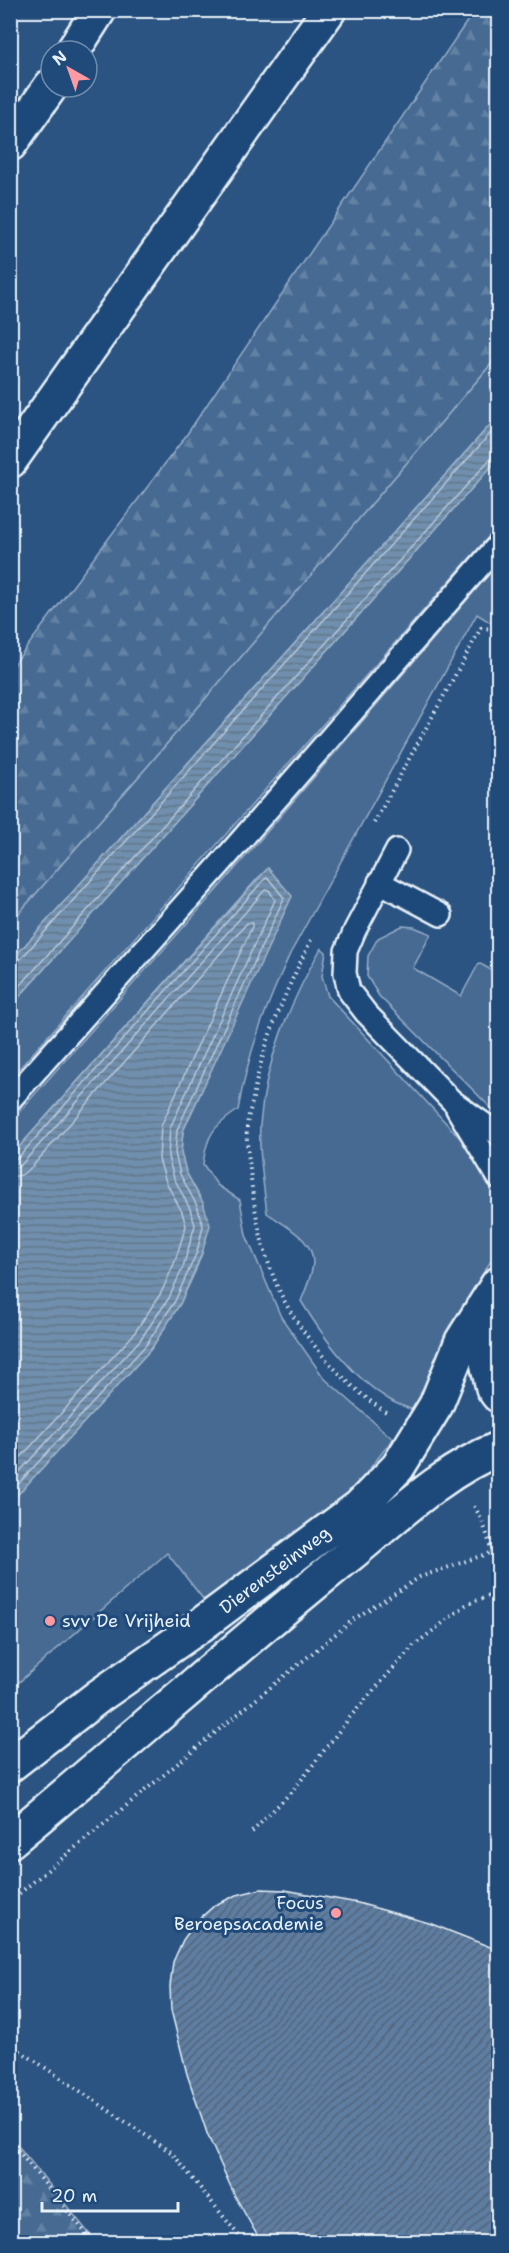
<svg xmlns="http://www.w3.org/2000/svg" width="509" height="2253" font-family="'Shantell Sans',sans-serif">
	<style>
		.grass { fill: #476b93; stroke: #98aec6; stroke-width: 1.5 }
		.forest { fill: url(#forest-firs); stroke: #98aec6; stroke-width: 1.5 }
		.water { fill: url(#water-rules); stroke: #a0b6cb; stroke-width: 1.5 }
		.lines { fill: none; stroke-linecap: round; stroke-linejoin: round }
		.shore { stroke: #b8c9da; stroke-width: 1.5 }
		.building { fill: url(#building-hatch); stroke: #e8f1f8; stroke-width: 1.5 }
		.lane-casing { stroke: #e8f1f8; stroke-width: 26 }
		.secondary-casing { stroke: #e8f1f8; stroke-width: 38 }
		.highway-casing { stroke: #e8f1f8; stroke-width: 38 }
		.path { stroke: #e8f1f8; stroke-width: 4; stroke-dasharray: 1.5 4.5; stroke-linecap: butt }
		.lane { stroke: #1f4a7a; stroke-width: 21 }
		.secondary { stroke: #1f4a7a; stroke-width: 33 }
		.highway { stroke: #1f4a7a; stroke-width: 33 }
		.poi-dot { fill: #ff9aa2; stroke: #1f4a7a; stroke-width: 2 }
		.labels { text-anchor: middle; stroke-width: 6; stroke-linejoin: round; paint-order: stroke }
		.street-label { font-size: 18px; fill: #e8f1f8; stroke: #1f4a7a }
		.poi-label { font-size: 18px; fill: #e8f1f8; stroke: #1f4a7a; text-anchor: start }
	</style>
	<defs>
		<pattern id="forest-firs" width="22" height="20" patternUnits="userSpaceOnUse" patternTransform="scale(1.5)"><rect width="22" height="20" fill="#476b93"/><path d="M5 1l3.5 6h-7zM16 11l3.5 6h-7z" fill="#6281a3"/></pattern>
		<pattern id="water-rules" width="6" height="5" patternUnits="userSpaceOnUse" patternTransform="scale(1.5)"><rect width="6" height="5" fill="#708ead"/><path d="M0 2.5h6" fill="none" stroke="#61768a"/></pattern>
		<pattern id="building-hatch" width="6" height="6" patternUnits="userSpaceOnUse" patternTransform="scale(1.5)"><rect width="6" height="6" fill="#5d7da1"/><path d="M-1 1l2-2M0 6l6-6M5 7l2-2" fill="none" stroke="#53657a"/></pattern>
	</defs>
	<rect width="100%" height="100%" fill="#2b5482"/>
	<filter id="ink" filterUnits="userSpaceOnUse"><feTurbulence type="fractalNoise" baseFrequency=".0167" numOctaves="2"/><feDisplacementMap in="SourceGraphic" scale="12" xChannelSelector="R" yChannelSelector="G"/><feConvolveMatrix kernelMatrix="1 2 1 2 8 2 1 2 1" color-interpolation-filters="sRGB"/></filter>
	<g filter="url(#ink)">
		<path class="grass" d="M498 356V416L11 961V922L146 768Z
			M498 459V526L11 1078V1006Z
			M498 564V622L496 626 477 614 290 954C266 1006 248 1053 238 1110 213 1127 207 1134 203 1164L217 1185 240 1200 246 1235 281 1317 324 1378 393 1439 338 1509 215 1596 204 1600 167 1553 11 1689 10 1502 151 1349 180 1304 195 1272 202 1253 203 1203 186 1172 181 1153 183 1131 214 1063 268 869 258 878 11 1156V1121L221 885Z
			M402 926 414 927 431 934 413 968 461 996 479 963 498 974V1115L379 996 367 976 368 956 378 938Z
			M321 948 326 952 322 976 328 996 460 1138 498 1188V1249L465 1304 416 1411C407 1408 398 1405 390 1400 351 1377 324 1338 301 1301 305 1291 310 1280 312 1269 319 1241 285 1226 267 1213 264 1187 258 1151 260 1125 265 1061 290 1003 321 948Z"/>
		<path class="forest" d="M474 11H498V356L146 768 11 922V668L185 437Z
			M11 2137 96 2242H20L11 2230Z"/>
		<path class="water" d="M498 416V459L11 1006V961Z
			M268 868 292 896 183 1131 181 1153 186 1172 203 1203 210 1225 202 1253 180 1304 151 1349 11 1502V1156Z"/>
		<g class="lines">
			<path class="shore" d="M10 964 18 962 498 425
				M10 997 491 458 498 456
				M10 1160 18 1158 262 882 266 878 269 879 284 898 177 1130 175 1153 180 1174 197 1206 203 1226 197 1252 175 1301 146 1345 10 1493
				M10 1168 18 1167 23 1163 265 890H269L275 900 170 1128 168 1157 174 1178 190 1209 195 1225 183 1267 169 1298 140 1340 10 1482
				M10 1177 21 1175 30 1169 247 923H252V927L161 1126 159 1159 166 1182 182 1212 186 1226 174 1264 161 1293 133 1335 10 1469"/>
		</g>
		<path class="building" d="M261 1889 285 1890 358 1903 429 1923 498 1950V2242H261L235 2196 208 2136 187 2074 171 2010 170 1986 173 1962 183 1940 197 1921 215 1905 237 1895Z"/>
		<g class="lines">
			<defs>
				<path id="lane" d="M397 850 355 930 346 951 345 973 349 991 366 1013 452 1101 498 1134
					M379 882 441 915
					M10 1100 222 862 498 545
					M457 1109 498 1177"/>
				<path id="secondary" d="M477 1319 493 1388 498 1395
					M10 1765 99 1696 198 1627 359 1507 398 1467 436 1405 462 1341 498 1284
					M10 1841C123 1747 233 1649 347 1557 394 1519 442 1471 498 1449"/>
				<path id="highway" d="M73 51 99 10
					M10 144 51 86
					M10 461 329 10"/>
			</defs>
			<use href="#lane" class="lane-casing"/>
			<use href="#secondary" class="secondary-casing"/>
			<use href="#highway" class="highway-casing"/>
			<path class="path" d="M374 823 481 628 498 629
				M311 940C286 991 263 1042 253 1098 251 1108 247 1119 247 1129 246 1143 249 1157 250 1170 254 1211 262 1252 279 1290 299 1334 345 1386 386 1412
				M474 1506C488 1528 493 1556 498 1582
				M252 1832 295 1788 350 1717 413 1646 466 1605 498 1592
				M10 1901 354 1619 420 1577 498 1550
				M10 2044 172 2153 244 2242
				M10 2141 93 2242"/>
			<use href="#lane" class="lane"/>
			<use href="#secondary" class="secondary"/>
			<use href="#highway" class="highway"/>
		</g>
	</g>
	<g class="poi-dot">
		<circle cx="50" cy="1621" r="6"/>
		<circle cx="336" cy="1913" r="6"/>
	</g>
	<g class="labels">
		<g class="street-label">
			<text transform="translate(275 1570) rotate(-37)" y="6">Dierensteinweg</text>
		</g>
		<g class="poi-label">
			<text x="62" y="1627">svv De Vrijheid</text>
			<text x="324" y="1909" text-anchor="end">Focus<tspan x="324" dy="21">Beroepsacademie</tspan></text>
		</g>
	</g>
	<rect width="509" height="2253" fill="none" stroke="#1f4a7a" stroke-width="36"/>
	<rect x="18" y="18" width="473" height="2217" fill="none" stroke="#e8f1f8" stroke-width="2" filter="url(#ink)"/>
	<g transform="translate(69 69) rotate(320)"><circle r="28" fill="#1f4a7a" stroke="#6f8dac" stroke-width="1.5"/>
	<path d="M0-4.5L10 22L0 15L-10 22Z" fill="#ff9aa2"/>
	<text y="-9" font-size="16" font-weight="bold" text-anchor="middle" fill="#e8f1f8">N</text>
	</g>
	<path d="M42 2202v9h136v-9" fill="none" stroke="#e8f1f8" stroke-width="3"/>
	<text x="51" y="2202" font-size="18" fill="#e8f1f8" stroke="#1f4a7a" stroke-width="4.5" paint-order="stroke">20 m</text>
</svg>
